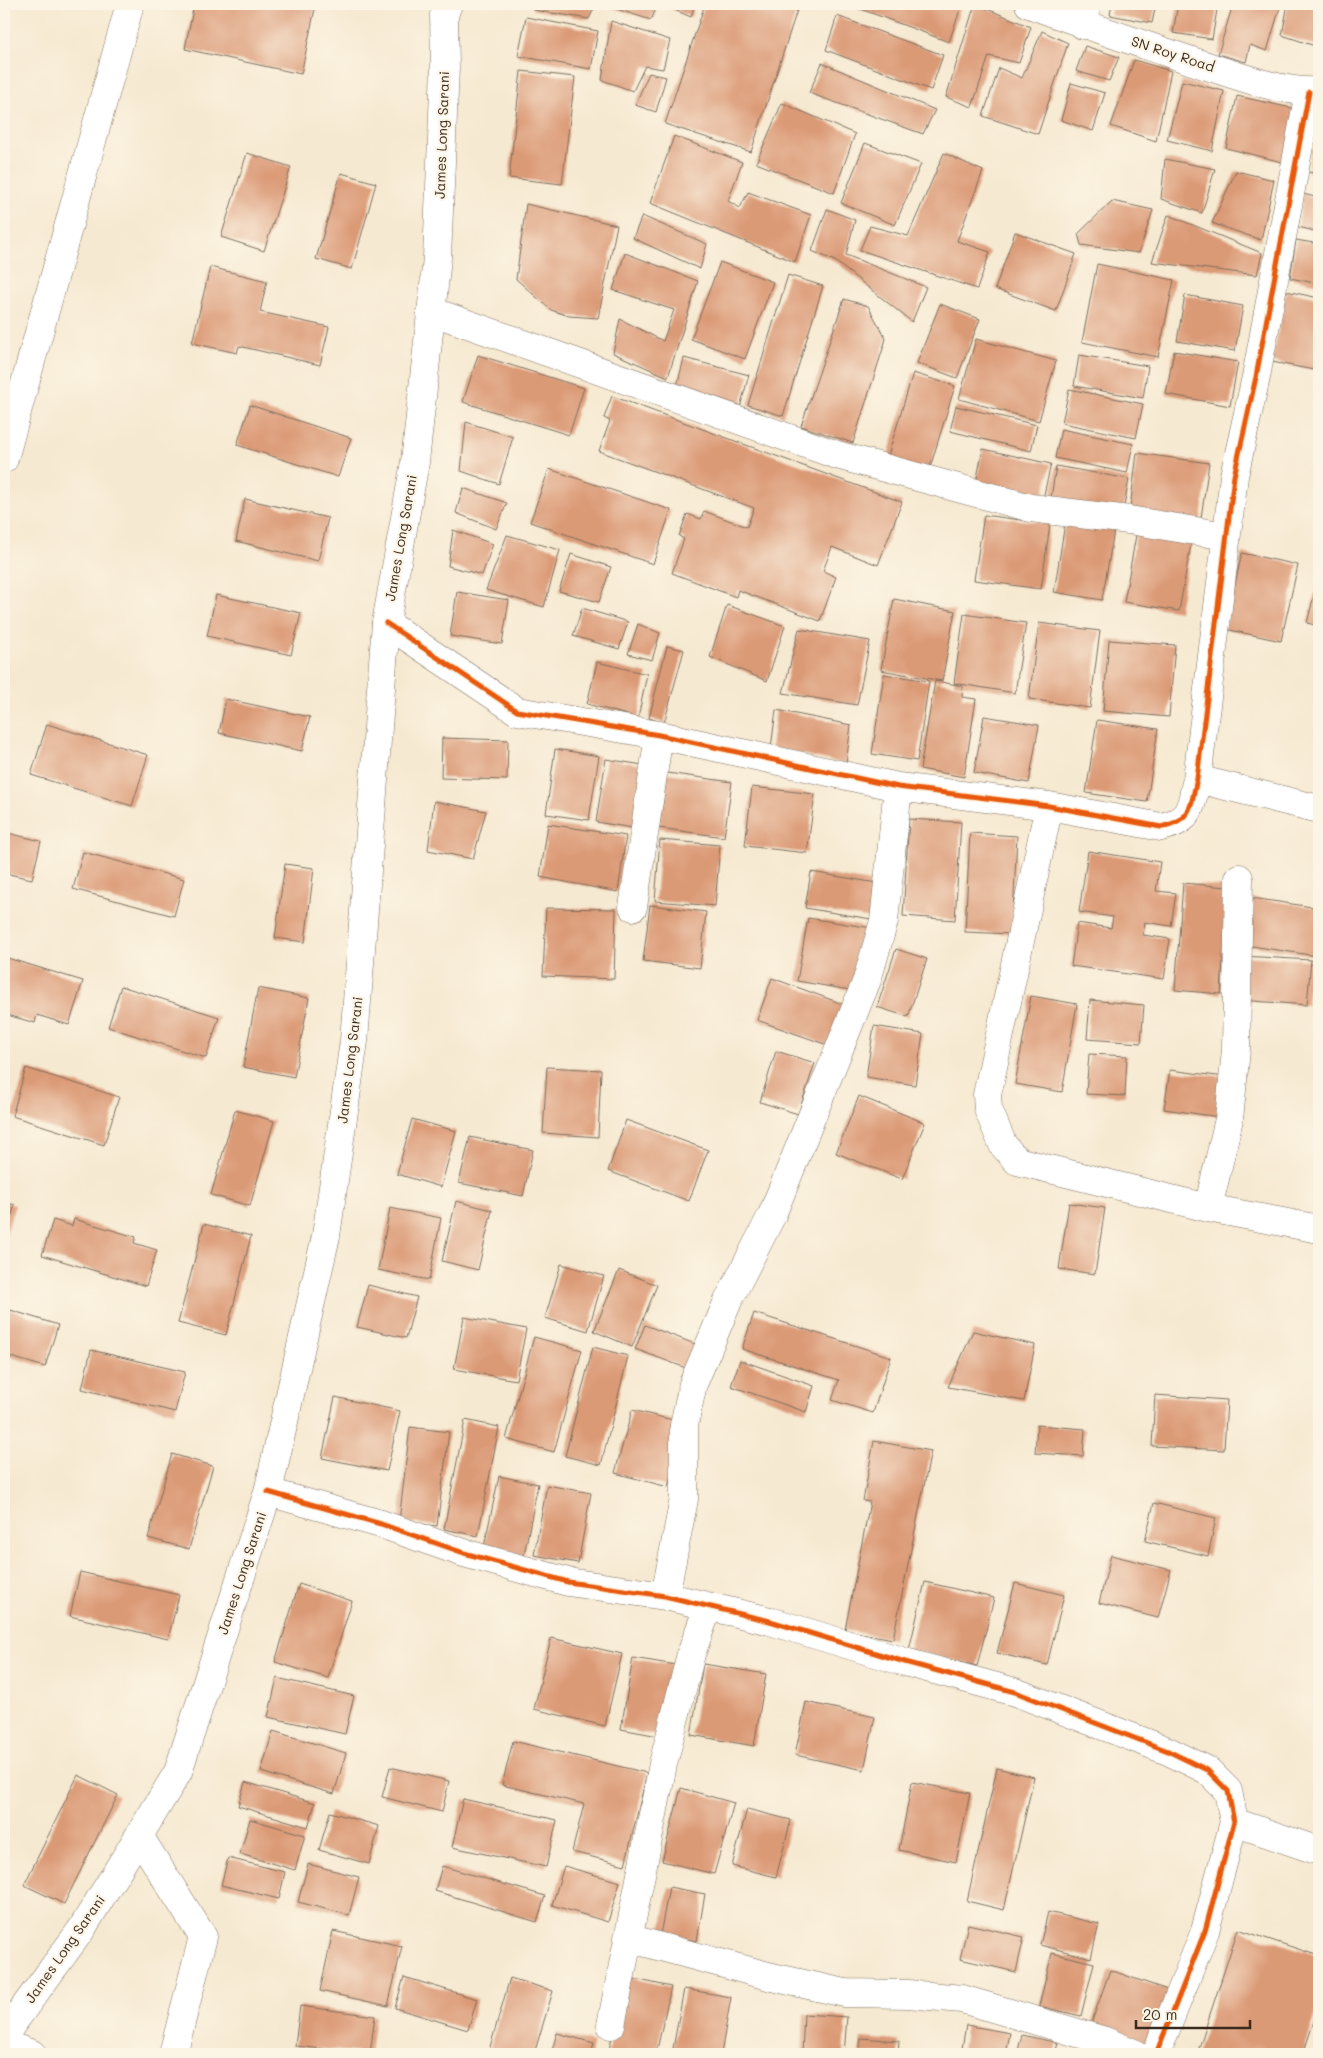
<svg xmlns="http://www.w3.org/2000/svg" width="1323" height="2058" font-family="Mali,sans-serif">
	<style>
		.building { fill: #db9a76 }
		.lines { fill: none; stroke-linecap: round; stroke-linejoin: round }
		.street-casing { stroke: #7c6d5d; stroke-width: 29 }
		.secondary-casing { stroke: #7c6d5d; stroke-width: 29 }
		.street { stroke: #fff; stroke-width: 28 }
		.secondary { stroke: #fff; stroke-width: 28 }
		.cycleway-casing { stroke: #fcf5e5; stroke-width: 8 }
		.cycleway { stroke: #e8590c; stroke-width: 5 }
		.labels { text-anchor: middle; stroke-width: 4.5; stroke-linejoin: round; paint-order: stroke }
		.street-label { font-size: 14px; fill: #3b2a1e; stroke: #fcf5e5 }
	</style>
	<rect width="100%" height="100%" fill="#fcf5e5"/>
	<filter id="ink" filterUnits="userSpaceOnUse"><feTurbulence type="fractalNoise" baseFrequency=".02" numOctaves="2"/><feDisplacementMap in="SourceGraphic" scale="10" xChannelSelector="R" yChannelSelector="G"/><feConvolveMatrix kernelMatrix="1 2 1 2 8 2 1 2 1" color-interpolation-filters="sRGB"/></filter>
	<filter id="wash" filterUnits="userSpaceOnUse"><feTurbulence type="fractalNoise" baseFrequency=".0096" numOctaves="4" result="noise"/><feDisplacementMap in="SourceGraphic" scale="20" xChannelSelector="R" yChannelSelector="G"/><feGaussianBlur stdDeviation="1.12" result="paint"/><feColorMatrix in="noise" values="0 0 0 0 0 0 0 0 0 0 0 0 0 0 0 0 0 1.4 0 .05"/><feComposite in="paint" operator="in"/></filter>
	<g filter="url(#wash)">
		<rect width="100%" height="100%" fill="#f6e9d1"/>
		<g id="blocks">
			<path class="building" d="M194 4H316L301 74 185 49Z
				M534 4H596L589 19 533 10Z
				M611 4H658L651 20 610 7Z
				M671 4H695L691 17 670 8Z
				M705 4H799L751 152 665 124Z
				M860 4H962L949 42 858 8Z
				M975 4 1031 27 1019 63 989 56 972 107 946 97Z
				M1112 4H1156L1152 23 1110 15Z
				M1178 4H1218L1212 39 1173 33Z
				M1233 4H1281L1267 51 1250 45 1246 62 1218 54Z
				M1288 4H1319L1318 47 1282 35Z
				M837 16 943 55 931 90 826 50Z
				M526 17 598 31 591 69 518 56Z
				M611 21 670 40 663 69 645 66 633 91 602 80Z
				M1042 31 1068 43 1038 134 983 116 999 68 1022 78Z
				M1085 46 1119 57 1109 81 1076 71Z
				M1134 60 1171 71 1156 141 1111 126Z
				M822 63 935 110 923 134 809 93Z
				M521 71 575 77 562 184 509 178Z
				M649 73 666 77 656 112 635 105Z
				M1182 81 1224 91 1212 151 1167 140Z
				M1071 83 1105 93 1093 131 1061 120Z
				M1237 96 1296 109 1286 163 1226 148Z
				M782 103 855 134 834 193 756 163Z
				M1317 120H1319V174L1308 172Z
				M674 136 742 162 728 201 740 208 748 192 811 215 795 262 650 203Z
				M865 143 921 164 895 225 841 203Z
				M247 153 291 167 264 251 221 237Z
				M944 153 983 171 957 241 990 252 977 289 860 250 870 226 908 236Z
				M1165 159 1215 169 1202 213 1161 199Z
				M1236 171 1274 180 1261 240 1212 223Z
				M341 173 376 183 352 269 316 259Z
				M1303 194 1319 198V232L1298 227Z
				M1112 201 1153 210 1139 253 1081 245 1078 234Z
				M526 204 617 225 598 318 569 316 551 310 516 279Z
				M827 209 855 220 846 255 926 287 912 322 835 261 812 251Z
				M1168 215 1262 253 1257 275 1152 262Z
				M642 216 707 244 700 269 633 238Z
				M1015 232 1076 254 1056 311 995 289Z
				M1296 240 1319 244V284L1290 278Z
				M625 253 698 281 668 377 613 353 620 319 663 341 674 310 613 290Z
				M720 262 773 282 745 359 691 339Z
				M1097 264 1174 280 1158 357 1082 342Z
				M210 267 267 281 260 312 329 327 320 365 239 346 237 353 192 343Z
				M788 275 823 286 783 416 748 405Z
				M1286 291 1319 298V371L1272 362Z
				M1185 295 1243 306 1235 351 1177 341Z
				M844 299 868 306 886 339 853 443 801 426Z
				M940 304 980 319 957 378 917 363Z
				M976 339 1056 361 1039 421 959 399Z
				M1174 351 1238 362 1230 406 1166 394Z
				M478 355 584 388 569 435 463 402Z
				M1079 355 1148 366 1143 398 1074 386Z
				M684 358 749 375 739 411 675 394Z
				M913 373 955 386 928 474 886 462Z
				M1069 389 1143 404 1136 438 1062 423Z
				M612 396 902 502 878 565 832 547 823 571 836 577 820 621 738 590 736 597 672 573 684 539 679 536 687 514 701 519 704 511 747 527 754 508 599 451 610 421 604 418Z
				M250 405 351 438 338 477 237 445Z
				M956 406 1037 425 1031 451 950 431Z
				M466 422 513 437 499 484 461 471Z
				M1061 429 1133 444 1127 473 1055 458Z
				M983 449 1051 464 1042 503 975 487Z
				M1137 453 1209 463 1200 525 1129 516Z
				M1056 466 1129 479 1123 512 1051 498Z
				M549 469 671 510 653 564 530 522Z
				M463 488 507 503 496 529 456 513Z
				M245 499 328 518 318 561 236 541Z
				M984 515 1050 524 1041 589 974 580Z
				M1066 517 1115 525 1102 600 1054 592Z
				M1138 524 1193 533 1179 611 1124 602Z
				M453 530 493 544 482 575 448 566Z
				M507 535 560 550 544 607 486 590Z
				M1242 553 1298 565 1281 641 1225 629Z
				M571 554 611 567 599 602 559 591Z
				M1319 576V626L1307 623Z
				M457 592 509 600 502 644 450 636Z
				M216 595 301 613 291 655 207 636Z
				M894 599 955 611 942 681 881 670Z
				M727 605 785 626 767 681 710 657Z
				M582 608 628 622 619 649 573 636Z
				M964 614 1026 623 1015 693 954 683Z
				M1039 623 1100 631 1090 708 1029 699Z
				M638 624 660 633 652 660 628 654Z
				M799 629 870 641 857 705 783 693Z
				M1109 640 1175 645 1169 717 1103 711Z
				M667 646 684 650 664 723 649 718Z
				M597 662 647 674 638 718 587 704Z
				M884 674 929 681 917 761 872 754Z
				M935 681 963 686 962 697 976 699 964 777 920 769Z
				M226 699 310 717 302 751 219 733Z
				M776 710 851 725 846 764 771 748Z
				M984 716 1039 725 1029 783 974 773Z
				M1097 720 1158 729 1147 802 1086 793Z
				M47 724 148 755 132 806 31 775Z
				M442 738 508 740 507 780 441 778Z
				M555 749 599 756 589 820 546 814Z
				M606 759 649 766 639 829 596 822Z
				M667 773 732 782 724 837 659 828Z
				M752 787 815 794 807 853 745 846Z
				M434 801 486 811 473 859 428 850Z
				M909 819 961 822 955 920 903 916Z
				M548 824 626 836 618 892 540 877Z
				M4 832 41 841 32 879 4 873Z
				M970 833 1017 836 1012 934 965 932Z
				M660 840 720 845 715 906 655 901Z
				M1088 851 1160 862 1156 891 1176 893 1171 926 1145 922 1143 935 1170 939 1164 979 1071 966 1077 923 1111 928 1113 917 1079 912Z
				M83 852 184 879 174 916 73 889Z
				M285 864 314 868 305 942 275 938Z
				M811 872 883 884 877 920 805 908Z
				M1183 883 1227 887 1221 994 1175 990Z
				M1252 898 1319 908 1317 956 1245 945Z
				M650 905 706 912 700 968 643 961Z
				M546 908 616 909 614 979 543 976Z
				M808 918 872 928 861 992 797 981Z
				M896 949 927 959 908 1017 877 1007Z
				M1243 956 1311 960 1307 1005 1240 1000Z
				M4 957 83 981 69 1025 37 1015 35 1023 4 1014 5 1009 4 1008Z
				M772 978 851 1007 836 1048 757 1020Z
				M121 986 219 1017 206 1058 108 1027Z
				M258 988 309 998 294 1077 243 1067Z
				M1031 996 1077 1004 1062 1092 1015 1084Z
				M1090 1000 1144 1005 1141 1043 1087 1039Z
				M874 1026 923 1034 915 1085 866 1077Z
				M776 1051 815 1063 798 1114 760 1102Z
				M1089 1054 1127 1056 1125 1096 1086 1094Z
				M547 1067 601 1070 598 1137 543 1133Z
				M26 1068 119 1097 104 1145 12 1116Z
				M1170 1070 1225 1077 1219 1117 1164 1109Z
				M859 1096 925 1123 902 1179 836 1153Z
				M235 1110 274 1121 250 1206 211 1195Z
				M412 1119 456 1131 441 1187 397 1174Z
				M626 1120 708 1150 689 1201 608 1171Z
				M470 1137 533 1150 523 1196 459 1183Z
				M456 1201 492 1210 478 1270 442 1261Z
				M4 1202 15 1205 4 1240Z
				M1069 1203 1105 1208 1095 1274 1059 1269Z
				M390 1208 441 1218 429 1280 378 1270Z
				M74 1219 136 1237 134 1243 157 1250 146 1286 42 1255 53 1220 72 1226Z
				M204 1224 251 1236 226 1335 178 1323Z
				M561 1264 604 1276 588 1331 545 1318Z
				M619 1270 657 1285 632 1347 594 1331Z
				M368 1285 417 1297 406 1338 357 1327Z
				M4 1308 58 1325 45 1367 4 1355Z
				M754 1313 891 1357 873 1413 832 1400 839 1380 742 1349Z
				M464 1317 526 1329 516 1380 454 1369Z
				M645 1325 703 1347 694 1371 635 1349Z
				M973 1331 1035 1345 1024 1401 948 1387Z
				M534 1337 582 1350 554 1452 506 1439Z
				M593 1347 628 1356 601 1465 565 1456Z
				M91 1350 185 1372 175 1412 82 1389Z
				M740 1360 814 1386 806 1412 731 1386Z
				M1155 1395 1227 1400 1224 1450 1152 1446Z
				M335 1397 400 1411 387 1471 322 1458Z
				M632 1410 685 1423 668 1487 615 1473Z
				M465 1420 499 1427 478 1536 444 1529Z
				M1037 1425 1085 1429 1083 1456 1035 1453Z
				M410 1427 449 1432 437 1526 399 1522Z
				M874 1441 931 1451 893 1639 845 1630 870 1502 863 1501Z
				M172 1454 213 1466 189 1549 148 1538Z
				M499 1476 538 1484 524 1555 484 1547Z
				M547 1485 591 1493 578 1563 534 1555Z
				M1154 1503 1216 1518 1208 1556 1145 1541Z
				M1111 1555 1171 1570 1158 1618 1099 1603Z
				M80 1572 179 1595 168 1639 70 1616Z
				M925 1582 994 1598 977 1666 909 1650Z
				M1015 1583 1064 1595 1047 1665 997 1653Z
				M299 1584 352 1601 328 1678 275 1662Z
				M551 1638 622 1654 605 1726 534 1709Z
				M633 1658 676 1665 664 1737 621 1729Z
				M703 1664 766 1674 754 1746 691 1735Z
				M277 1678 354 1696 345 1734 268 1717Z
				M806 1702 875 1717 864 1770 795 1755Z
				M273 1731 346 1753 334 1794 261 1772Z
				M513 1741 647 1773 625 1865 572 1852 584 1804 502 1785Z
				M390 1767 449 1781 442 1812 382 1797Z
				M997 1768 1034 1777 1004 1910 967 1901Z
				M78 1775 118 1795 64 1904 24 1885Z
				M245 1782 315 1803 308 1827 238 1806Z
				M912 1782 970 1793 956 1862 899 1850Z
				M681 1788 734 1803 714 1874 662 1861Z
				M463 1799 557 1820 546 1867 452 1847Z
				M747 1809 791 1820 776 1877 732 1866Z
				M330 1812 379 1826 369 1864 319 1850Z
				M250 1819 305 1835 295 1870 240 1854Z
				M228 1858 285 1872 279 1899 221 1885Z
				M308 1864 359 1877 349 1915 298 1902Z
				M442 1866 545 1896 537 1922 435 1891Z
				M564 1866 620 1882 608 1922 552 1905Z
				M669 1887 705 1894 697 1941 660 1935Z
				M1048 1912 1099 1924 1091 1958 1040 1945Z
				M968 1924 1024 1937 1016 1972 960 1959Z
				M1238 1929 1319 1956V2006L1303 2054H1197Z
				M333 1931 402 1946 388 2006 320 1991Z
				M1052 1953 1094 1963 1081 2016 1039 2006Z
				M1110 1970 1173 1992 1153 2048 1090 2027Z
				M404 1977 477 1999 468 2030 395 2008Z
				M626 1977 671 1987 656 2054H608Z
				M510 1978 553 1991 534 2054H488Z
				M684 1989 731 1997 721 2054H672Z
				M300 2006 375 2016 370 2054 295 2046Z
				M804 2014 847 2017 844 2054H802Z
				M966 2025 1010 2033 1006 2054H961Z
				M557 2033 594 2043 591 2054H551Z
				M1022 2035 1058 2043 1055 2054H1017Z
				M861 2038 899 2041 898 2054H859Z"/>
		</g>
	</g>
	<g filter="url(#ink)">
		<use href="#blocks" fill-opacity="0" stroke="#7c6d5d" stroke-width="1"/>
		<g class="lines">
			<defs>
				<path id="street" d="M1083 25 1087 4
					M431 311 837 455 1031 508 1129 520 1226 536
					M4 459 130 4
					M386 623 517 711 659 735 898 787 1049 806 1161 827C1193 820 1190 807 1197 779L1234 476 1256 377 1309 92
					M1197 779 1319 809
					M1049 806 987 1095 988 1109 1003 1145 1017 1161 1208 1208 1319 1229
					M633 907 659 735
					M1208 1208 1229 1119 1236 1050 1239 878
					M268 1492 381 1524 464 1553 568 1582 665 1596 770 1621 905 1662 1015 1692 1168 1751 1207 1770 1228 1791 1234 1822 1205 1931 1156 2054
					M665 1596 684 1499V1425L693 1384 728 1301 772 1215 867 980 884 921 898 787
					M1234 1822 1319 1851
					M139 1836 203 1937 173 2054
					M628 1938 772 1977 845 1993 908 1994 962 1999 1105 2041 1136 2054
					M611 2025 663 1764 691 1654 708 1607
					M4 2044 32 2054"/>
				<path id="secondary" d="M1029 4C1085 25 1141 44 1198 63 1232 74 1284 94 1319 91
					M4 2035 81 1930 178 1772 268 1492 326 1236 354 1041 386 623 415 462 437 258 445 67 444 15 448 4"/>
			</defs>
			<use href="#street" class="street-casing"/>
			<use href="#secondary" class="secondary-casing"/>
			<use href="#street" class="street"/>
			<use href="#secondary" class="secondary"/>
			<defs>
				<path id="cycleway" d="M386 623 517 711 659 735 898 787 1049 806 1161 827C1193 820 1190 807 1197 779L1234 476 1256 377 1309 92
					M268 1492 381 1524 464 1553 568 1582 665 1596 770 1621 905 1662 1015 1692 1168 1751 1207 1770 1228 1791 1234 1822 1205 1931 1156 2054"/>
			</defs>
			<use href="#cycleway" class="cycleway-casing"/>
			<use href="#cycleway" class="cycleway"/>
		</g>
	</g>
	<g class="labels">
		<g class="street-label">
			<text transform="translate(1173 54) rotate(18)" y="5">SN Roy Road</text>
			<text transform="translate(442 135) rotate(-88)" y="5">James Long Sarani</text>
			<text transform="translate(401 538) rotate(-80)" y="5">James Long Sarani</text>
			<text transform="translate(350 1060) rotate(-83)" y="5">James Long Sarani</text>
			<text transform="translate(242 1573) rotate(-72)" y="5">James Long Sarani</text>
			<text transform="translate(65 1949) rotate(-55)" y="5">James Long Sarani</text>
		</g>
	</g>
	<rect width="1323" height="2058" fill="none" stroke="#fcf5e5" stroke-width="20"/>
	<path d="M1136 2020v8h114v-8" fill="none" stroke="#3b2a1e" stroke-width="2.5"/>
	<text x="1143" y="2020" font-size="15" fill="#3b2a1e" stroke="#fcf5e5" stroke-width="4" paint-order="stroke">20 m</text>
</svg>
